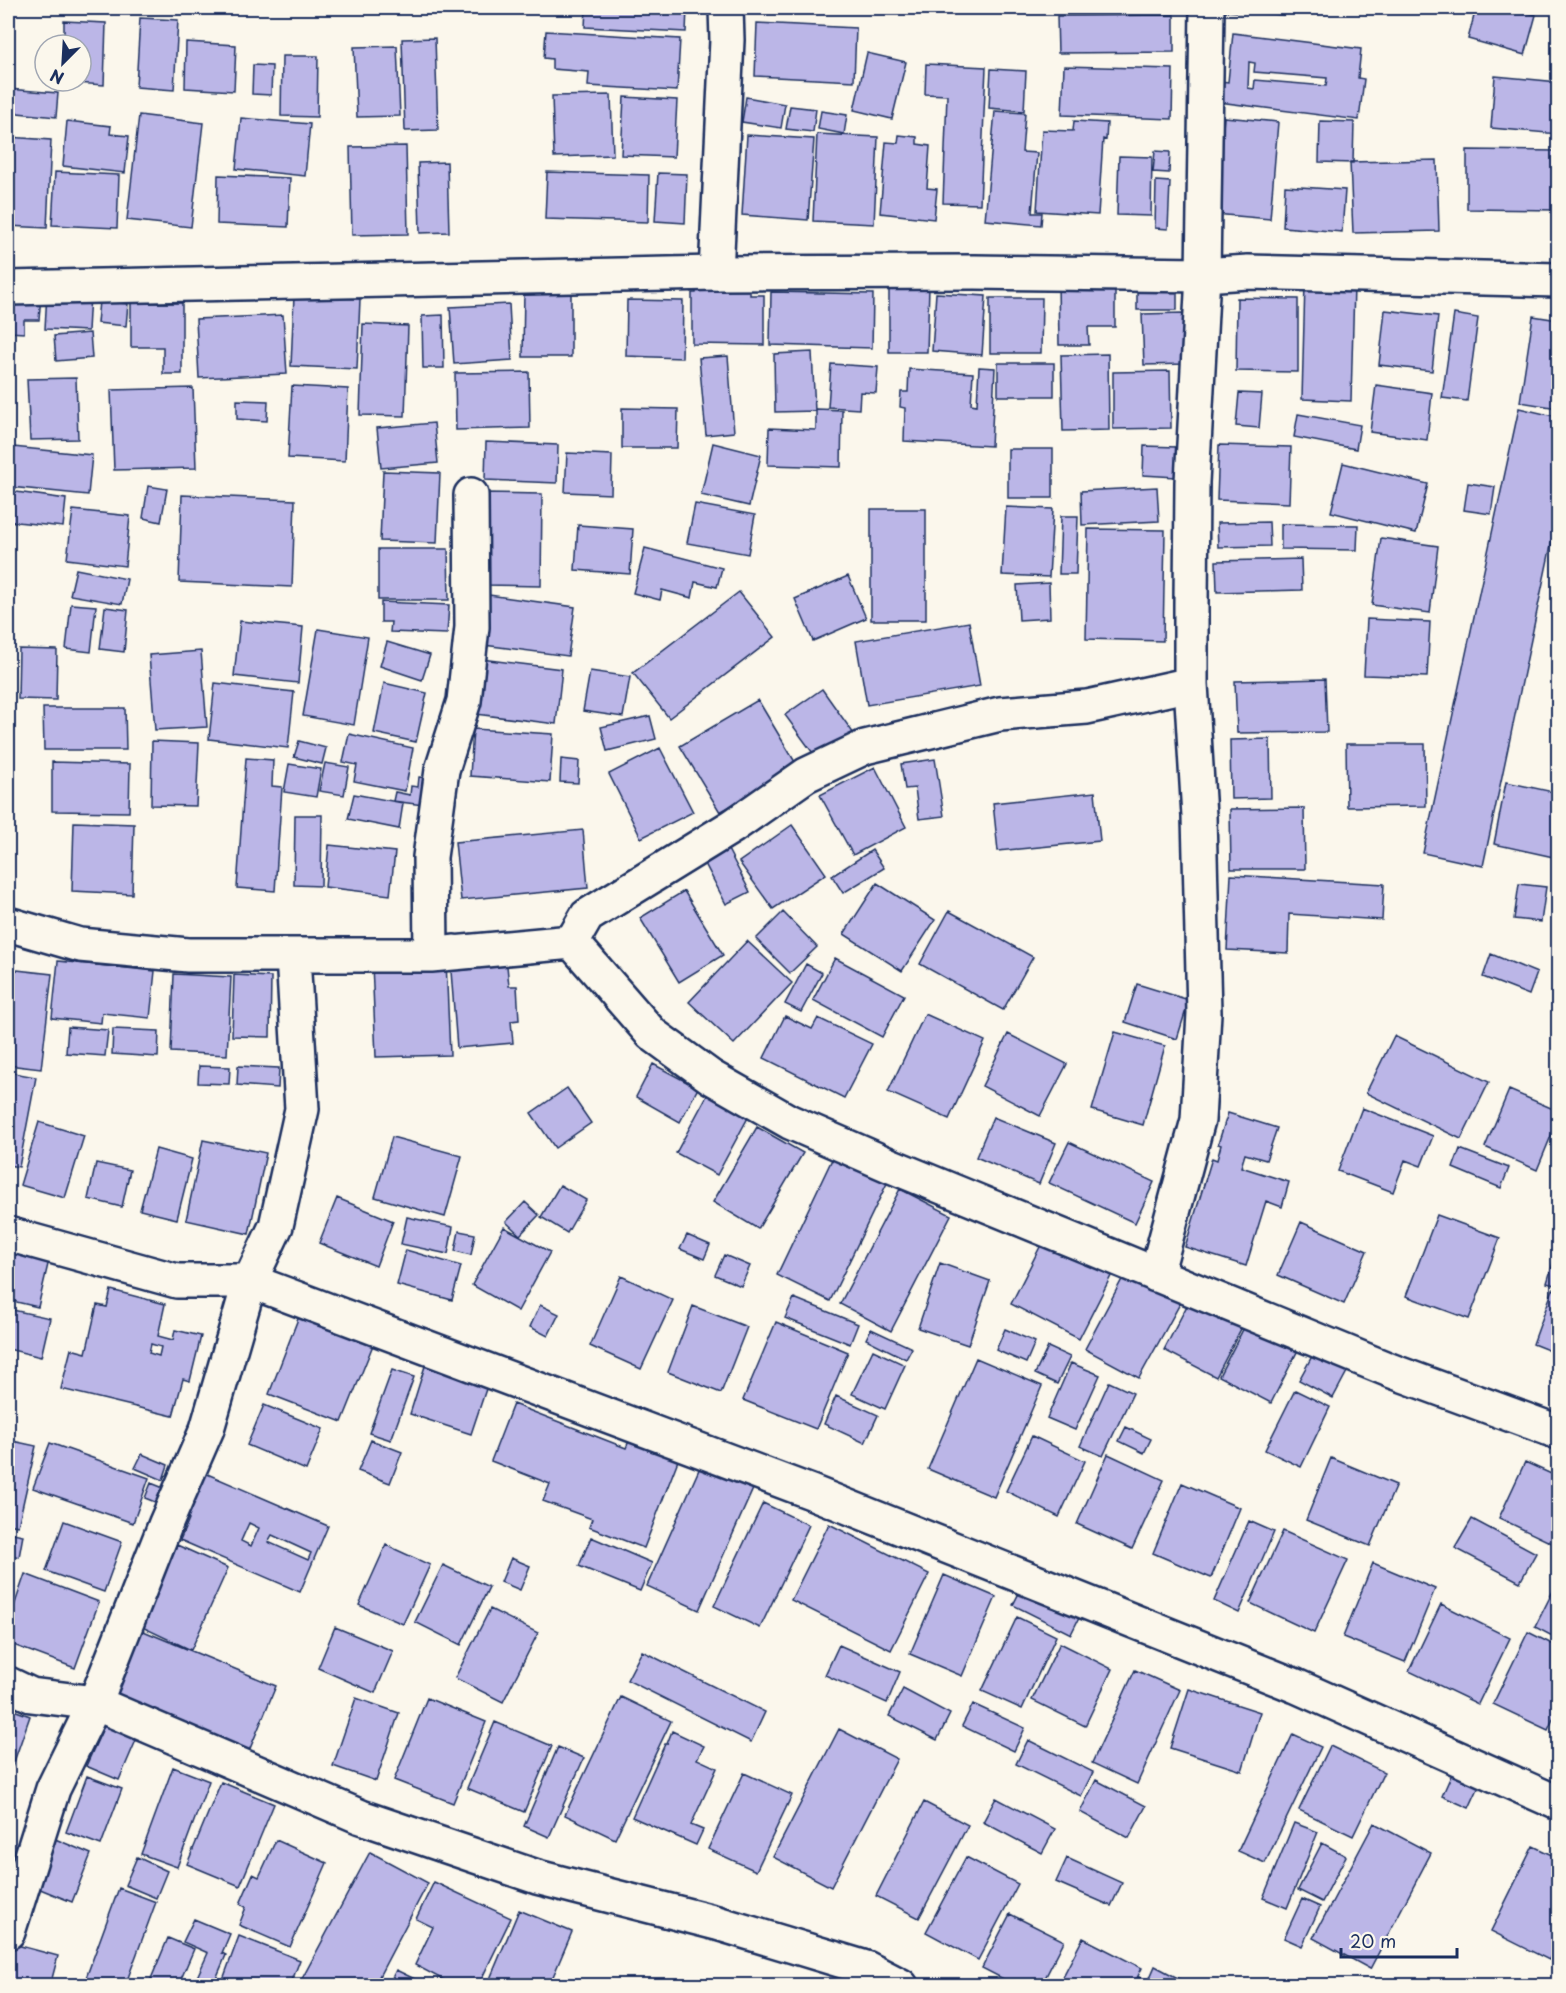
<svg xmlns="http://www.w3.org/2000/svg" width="1566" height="1993" font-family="'Playpen Sans',sans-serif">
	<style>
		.building { fill: #bbb6e7; stroke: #1b2f5e; stroke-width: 1.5; fill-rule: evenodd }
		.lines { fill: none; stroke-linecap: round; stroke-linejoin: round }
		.street-casing { stroke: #1b2f5e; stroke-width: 38 }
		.secondary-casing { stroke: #1b2f5e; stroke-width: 38 }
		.street { stroke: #fbf7ec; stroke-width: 33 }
		.secondary { stroke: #fbf7ec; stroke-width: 33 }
	</style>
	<rect width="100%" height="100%" fill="#fbf7ec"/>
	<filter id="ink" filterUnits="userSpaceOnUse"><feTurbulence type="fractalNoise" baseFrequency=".0167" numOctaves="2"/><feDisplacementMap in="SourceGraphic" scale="12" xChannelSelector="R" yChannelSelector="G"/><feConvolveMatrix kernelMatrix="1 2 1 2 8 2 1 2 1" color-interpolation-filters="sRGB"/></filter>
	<g filter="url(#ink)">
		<path class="building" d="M586 8H687L686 32 585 27Z
			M766 8H814V10L766 12Z
			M1055 8H1174V11H1055Z
			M1226 8H1286L1285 15 1226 11Z
			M1476 8H1510L1536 15 1525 55 1468 39Z
			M1174 15V52L1058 53 1057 16Z
			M140 18 178 20 174 90 136 87Z
			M64 21 106 23 104 85 62 82 81 81V45H64Z
			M757 23 856 28 854 81 755 76Z
			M546 31 680 39 677 91 588 86 589 72 552 69V59L544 58Z
			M1233 33 1361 49 1358 78 1364 79 1359 120 1219 102 1221 81 1228 82ZM1249 62 1255 63 1254 72 1327 78 1326 86 1255 80 1254 89 1248 88Z
			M435 38 438 130 405 131 402 39Z
			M186 42 236 45 234 91 185 88Z
			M397 46 400 116 357 117 354 47Z
			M867 53 906 62 892 119 854 110Z
			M282 56H318L317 117 281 116Z
			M926 64 986 67 980 204 943 203 947 95 925 94Z
			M253 65 272 66 271 95 252 94Z
			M1064 66 1173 69 1172 119 1062 115Z
			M991 69 1026 71 1024 111 989 108Z
			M1495 76 1558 82V134L1491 128Z
			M8 89 58 93 56 117 8 112Z
			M611 95 613 155 554 157 552 96Z
			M624 97 677 100 674 157 621 155Z
			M746 97 785 104 781 128 742 122Z
			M790 106 816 109 813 132 786 129Z
			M821 111 847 115 844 134 818 129Z
			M995 111 1025 113 1022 152 1037 153 1032 213H1042L1041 225 985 220Z
			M139 115 203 123 191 227 127 220Z
			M1224 117 1278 122 1270 219 1215 214Z
			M241 118 310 124 305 176 236 169Z
			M67 121 111 126 110 134 129 136 125 173 63 166Z
			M1074 121 1107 123 1106 140 1103 139 1098 215 1037 211 1042 130 1073 131Z
			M1320 121 1354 122 1353 163 1319 162Z
			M817 134 878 137 874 224 813 221Z
			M747 135 814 139 808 220 742 215Z
			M899 135 917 137V144L930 146 927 188 937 189 934 219 880 213 886 142 898 143Z
			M8 137 51 140 47 228 8 226Z
			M406 146 408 234 352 235 350 147Z
			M1467 150 1558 151V210L1467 209Z
			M1155 151 1170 152 1169 173 1153 172Z
			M1119 156 1152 157 1151 216 1117 215Z
			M1437 160 1439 231 1353 233 1350 162Z
			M447 162 449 232 420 233 418 163Z
			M55 172 119 175 117 228 52 225Z
			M547 172 649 175 648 222 545 219Z
			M658 173 687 174 685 223 655 221Z
			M218 175 290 178 288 227 217 224Z
			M1156 181 1170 182 1168 229 1155 228Z
			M1285 186 1345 190 1342 232 1283 227Z
			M1058 281H1115V327H1088L1089 345H1059Z
			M1137 283H1177V310H1137Z
			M1305 283 1354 285 1351 401 1302 399Z
			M697 284 750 285V295H764V345L692 344V293H696Z
			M889 286 929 287 927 352H889Z
			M524 289H571V357H523Z
			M47 292 90 294 88 331 45 329Z
			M771 292 873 294 872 348 770 345Z
			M8 293 41 295 39 320H24V333L8 332Z
			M936 293 986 296 982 355 932 351Z
			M294 296 360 299 357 369 291 366Z
			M990 298H1042L1041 353H990Z
			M1237 298 1298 299V372L1236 371Z
			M627 300 683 301 682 358 626 356Z
			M99 301 128 304 126 326 97 323Z
			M131 303H182V374H163V347H131Z
			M509 304 512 360 454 364 450 307Z
			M1385 310 1438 316 1432 371 1379 365Z
			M1184 313 1186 364 1144 365 1142 314Z
			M1454 314 1478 318 1467 401 1442 398Z
			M283 315 287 374 199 378 196 319Z
			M443 315 444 368H423L422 316Z
			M1533 316 1558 320V408L1520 402Z
			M363 324 408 326 405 416 360 415Z
			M90 333 92 358 56 361 54 336Z
			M812 352 815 411 775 412 774 354Z
			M1108 354 1109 430 1063 431 1061 355Z
			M728 356 734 432 706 435 699 358Z
			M998 363H1054V396H998Z
			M831 364 878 367 876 393 860 392 859 409 828 407Z
			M979 367 995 368 991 446 904 441 905 408 900 407 901 392H908L909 369 973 373 971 404 977 405Z
			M1170 371 1171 428 1113 429V372Z
			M529 372 530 428 456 430 455 373Z
			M76 378 78 439 30 440 27 379Z
			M1376 385 1432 393 1427 440 1370 432Z
			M292 386 348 389 345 461 288 458Z
			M193 388 196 468 114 470 111 390Z
			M1239 393 1262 394 1259 428 1236 426Z
			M237 400 268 401 267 421 237 419Z
			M622 408 678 409 677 448H622Z
			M1519 408 1558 417V512L1483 866 1423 853Z
			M816 409 842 410 841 467 768 465 769 428 816 430Z
			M1298 414 1360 425 1356 449 1294 437Z
			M434 423 438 463 381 468 377 428Z
			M486 442 558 445 557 483 485 480Z
			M713 443 761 455 749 506 701 495Z
			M1219 445 1291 447 1289 503 1217 500Z
			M1144 446 1177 447 1176 477 1143 475Z
			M13 447 92 455 88 495 10 487Z
			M1008 449H1053V498H1008Z
			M567 453 612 455 611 494 565 492Z
			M1343 463 1428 484 1416 533 1331 512Z
			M383 471 440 473 437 543 380 541Z
			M1468 483 1495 487 1491 514 1464 510Z
			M148 486 167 489 161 522 143 518Z
			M1157 487 1159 521 1082 525 1081 491Z
			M9 491 66 499 63 527 8 521Z
			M484 493 542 494 541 586 483 585Z
			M182 495 295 500 292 587 179 582Z
			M695 504 755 515 748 554 687 543Z
			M1006 507 1053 509 1049 577 1002 575Z
			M871 509H926V620H871Z
			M73 510 130 516 125 566 67 559Z
			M1061 516H1078L1076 574H1059Z
			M1269 522 1270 546 1218 547 1217 523Z
			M1281 524 1358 525 1357 550 1281 549Z
			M578 525 633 529 630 574 575 570Z
			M1088 529 1165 530 1163 641 1086 639Z
			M1381 538 1438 546 1430 613 1372 605Z
			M645 548 722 568 717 587 695 582 692 598 662 590 660 600 633 593Z
			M378 549H448L449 600H378Z
			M1301 559 1302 590 1217 592 1216 561Z
			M76 569 127 579 122 604 70 595Z
			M848 576 866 618 813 641 795 599Z
			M1049 583 1050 618 1019 620 1017 585Z
			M739 592 775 637 669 718 633 673Z
			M482 594 575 607 568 656 476 644Z
			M381 602 449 605 447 634 390 632 391 622H381Z
			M71 604 96 606 91 652 66 649Z
			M105 607 128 610 124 652 100 649Z
			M1367 619 1430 622 1427 677 1364 675Z
			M240 621 303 627 298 683 234 676Z
			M969 622 980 686 867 705 856 641Z
			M318 629 368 637 354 725 303 716Z
			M387 642 430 655 422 680 380 666Z
			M19 649 57 650 56 700 18 699Z
			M201 651 207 727 155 730 149 655Z
			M481 659 562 669 556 724 476 714Z
			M590 671 630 677 623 717 583 711Z
			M1325 679 1327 732 1237 733 1235 681Z
			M215 683 294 692 288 748 209 739Z
			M384 683 427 693 416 742 374 733Z
			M822 689 854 734 818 760 785 715Z
			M758 700 798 767 720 812 680 746Z
			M43 708H125L126 750H44Z
			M650 716 656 739 607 751 601 727Z
			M473 729 553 734 550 782 470 776Z
			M349 734 413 748 405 791 354 781 357 765 343 762Z
			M1270 739 1271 798 1231 799 1230 740Z
			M152 741 199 743 196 806 151 805Z
			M299 741 326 748 322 764 294 757Z
			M1346 744H1425L1426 806 1347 807Z
			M660 748 693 812 641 838 609 774Z
			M246 758 273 760 272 786 282 787 275 891 237 888Z
			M561 759 579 761 578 783 560 782Z
			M935 759 944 816 919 819 915 788 905 789 901 764Z
			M52 762 130 764 129 812 52 811Z
			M325 763 349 767 344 795 319 791Z
			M289 764 321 769 316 797 284 792Z
			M875 767 906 827 853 855 820 795Z
			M419 777 434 779 423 805 393 801 395 792 410 795 411 786 418 787Z
			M1506 782 1558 793V858L1494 844Z
			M1095 792 1100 841 998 851 993 803Z
			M354 794 403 803 399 829 348 819Z
			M1304 808 1305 869H1231L1230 809Z
			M295 815H322L321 886 294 885Z
			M74 822 134 824 132 894 72 891Z
			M792 825 826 874 773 909 739 862Z
			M583 830 588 888 461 900 455 842Z
			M724 842 750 892 726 904 700 854Z
			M329 845 395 852 390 895 325 887Z
			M872 850 884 868 843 893 832 876Z
			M1231 875 1384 884 1382 920 1289 914 1288 953 1227 950Z
			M877 883 935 920 902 971 844 934Z
			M1519 884 1546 887 1541 922 1514 919Z
			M684 891 723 955 679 982 640 918Z
			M949 911 1033 957 1003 1010 920 964Z
			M783 912 817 947 790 973 756 939Z
			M747 941 792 983 734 1044 689 1002Z
			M1491 954 1537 973 1529 995 1483 977Z
			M835 958 904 995 882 1037 813 1000Z
			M58 961 155 971 150 1018 102 1013 101 1023 52 1018Z
			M446 961 450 1055 376 1057 372 964Z
			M806 964 822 973 801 1012 785 1004Z
			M507 966 509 986H517L519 1020 511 1021 513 1043 457 1048 451 971Z
			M8 969 52 974 41 1069 8 1065Z
			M174 974 231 977 227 1055 171 1052Z
			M234 975 271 977 270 1037 232 1036Z
			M1137 984 1189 1000 1177 1039 1125 1022Z
			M925 1014 985 1041 949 1119 888 1092Z
			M785 1016 812 1029 818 1018 872 1044 844 1098 764 1058Z
			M68 1027 108 1030 105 1056 66 1053Z
			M113 1029 159 1031 158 1057 112 1054Z
			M1115 1032 1165 1046 1143 1125 1092 1110Z
			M1008 1034 1067 1064 1040 1116 982 1086Z
			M1394 1036 1489 1082 1461 1139 1366 1093Z
			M653 1064 698 1088 680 1122 636 1097Z
			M199 1066 230 1067 229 1084 198 1083Z
			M238 1066 279 1068 278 1088 237 1085Z
			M8 1072 36 1077 19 1167 8 1165Z
			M567 1088 591 1123 555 1148 531 1113Z
			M710 1090 751 1112 717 1175 676 1153Z
			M1509 1090 1558 1111V1119L1537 1170 1485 1147Z
			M1362 1108 1433 1136 1421 1166 1405 1160 1393 1192 1338 1171Z
			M1228 1113 1277 1128 1266 1160 1245 1154 1241 1167 1289 1182 1282 1207 1266 1201 1246 1266 1185 1247 1212 1158 1217 1160 1221 1145 1218 1144Z
			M993 1117 1056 1143 1039 1184 976 1157Z
			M39 1122 84 1136 65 1198 20 1185Z
			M757 1127 803 1153 758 1229 713 1202Z
			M392 1137 462 1156 445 1217 375 1197Z
			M203 1140 266 1153 249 1234 186 1220Z
			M1069 1142 1154 1182 1135 1223 1049 1183Z
			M156 1149 192 1159 177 1219 140 1210Z
			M1460 1149 1509 1168 1501 1188 1453 1168Z
			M835 1153 889 1179 830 1301 777 1275Z
			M96 1163 130 1170 122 1207 88 1199Z
			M560 1185 586 1200 567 1233 541 1217Z
			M900 1189 951 1215 891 1331 840 1304Z
			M337 1198 393 1221 376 1266 319 1243Z
			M525 1202 539 1215 520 1235 506 1222Z
			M1437 1215 1500 1238 1469 1319 1406 1296Z
			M407 1217 453 1227 448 1254 401 1244Z
			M1301 1222 1367 1251 1344 1304 1278 1275Z
			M504 1227 550 1252 518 1311 472 1285Z
			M459 1231 475 1234 471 1255 455 1251Z
			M687 1235 710 1245 704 1259 680 1249Z
			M1043 1241 1111 1276 1079 1339 1011 1304Z
			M1558 1247V1286L1547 1283Z
			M8 1250 49 1260 38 1307 8 1300Z
			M406 1250 461 1266 452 1300 397 1285Z
			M724 1255 750 1266 741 1286 715 1275Z
			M940 1263 990 1281 968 1345 918 1328Z
			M1127 1270 1182 1300 1139 1378 1085 1349Z
			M621 1276 673 1300 641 1369 590 1346Z
			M1553 1289 1558 1291V1354L1533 1344Z
			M111 1290 165 1304 158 1336 173 1340 175 1330 201 1336 190 1381 183 1379 173 1416 61 1389 71 1349 86 1353 97 1305 107 1307ZM151 1344 161 1347 159 1356 149 1353Z
			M1193 1294 1245 1321 1216 1377 1164 1350Z
			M794 1298 858 1324 850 1344 785 1318Z
			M540 1305 559 1314 548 1336 530 1327Z
			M693 1306 747 1327 721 1393 668 1372Z
			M8 1309 50 1318 41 1357 8 1349Z
			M301 1311 375 1340 342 1422 269 1394Z
			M1248 1320 1300 1346 1271 1403 1219 1376Z
			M776 1322 848 1352 816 1429 743 1400Z
			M871 1329 912 1348 906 1359 866 1339Z
			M1005 1329 1035 1342 1026 1363 996 1350Z
			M1048 1347 1070 1357 1057 1384 1035 1374Z
			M1316 1349 1349 1368 1333 1398 1299 1380Z
			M873 1350 905 1365 885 1409 852 1394Z
			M976 1358 1042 1386 994 1497 928 1469Z
			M1071 1363 1100 1375 1075 1430 1047 1418Z
			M425 1366 487 1386 471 1434 410 1414Z
			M392 1370 414 1377 391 1440 369 1433Z
			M1109 1382 1133 1393 1103 1456 1080 1446Z
			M1295 1390 1330 1407 1301 1467 1265 1450Z
			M836 1396 878 1415 865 1443 824 1424Z
			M513 1404 626 1448 633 1431 682 1450 644 1548 589 1527 592 1519 543 1501 550 1484 491 1461Z
			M264 1405 323 1429 306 1470 247 1445Z
			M1126 1427 1151 1439 1144 1453 1119 1441Z
			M1032 1436 1085 1461 1059 1517 1006 1491Z
			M8 1440 36 1446 18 1526 8 1524Z
			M371 1440 402 1452 390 1483 358 1471Z
			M50 1443 149 1478 133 1523 33 1488Z
			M142 1454 168 1465 163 1480 135 1468Z
			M1108 1454 1164 1480 1132 1549 1077 1524Z
			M705 1456 757 1480 699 1610 647 1586Z
			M1331 1458 1396 1485 1370 1546 1306 1520Z
			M1525 1462 1558 1477V1546L1499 1518Z
			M205 1473 328 1526 300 1592 180 1540 189 1519 183 1517ZM249 1523 259 1528 251 1546 241 1541ZM272 1535 311 1553 308 1560 268 1542Z
			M151 1483 166 1489 160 1504 145 1498Z
			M1182 1483 1240 1508 1211 1578 1153 1553Z
			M763 1503 809 1525 760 1628 714 1606Z
			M1472 1519 1536 1553 1520 1582 1455 1548Z
			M64 1521 122 1542 104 1592 46 1571Z
			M1249 1521 1274 1532 1239 1613 1214 1601Z
			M829 1524 929 1574 891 1650 791 1600Z
			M1283 1531 1348 1560 1314 1633 1250 1603Z
			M8 1532 23 1535 19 1557 8 1554Z
			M591 1537 652 1563 640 1591 579 1566Z
			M177 1545 228 1568 191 1650 140 1626Z
			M386 1545 430 1565 403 1624 359 1605Z
			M511 1558 530 1566 520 1590 501 1582Z
			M1373 1563 1435 1589 1405 1662 1343 1637Z
			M443 1565 489 1587 461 1645 415 1622Z
			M25 1574 99 1602 75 1668 8 1643V1624Z
			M944 1575 996 1597 962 1676 910 1654Z
			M1025 1581 1083 1610 1071 1634 1013 1605Z
			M1558 1581V1639L1535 1627Z
			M1441 1604 1510 1638 1478 1704 1409 1671Z
			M490 1609 538 1633 503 1702 455 1678Z
			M1017 1617 1056 1636 1022 1709 982 1691Z
			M335 1627 393 1651 375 1693 318 1668Z
			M141 1630 276 1686 249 1751 115 1695Z
			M1528 1632 1558 1647V1708L1548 1730 1493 1704Z
			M1060 1643 1112 1669 1085 1726 1032 1700Z
			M839 1645 900 1672 887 1703 825 1675Z
			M642 1651 765 1712 751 1742 627 1680Z
			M1135 1670 1180 1690 1137 1784 1092 1763Z
			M903 1689 950 1714 937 1740 889 1716Z
			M1189 1689 1260 1712 1242 1771 1170 1748Z
			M621 1697 671 1721 615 1839 565 1815Z
			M356 1698 399 1713 376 1781 333 1766Z
			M427 1698 486 1722 453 1803 394 1780Z
			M973 1704 1025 1728 1014 1751 962 1726Z
			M8 1708 30 1716 8 1779Z
			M108 1717 140 1731 119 1780 86 1766Z
			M495 1722 552 1746 524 1812 467 1788Z
			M839 1729 897 1759 831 1887 773 1857Z
			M672 1731 704 1746 697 1759 717 1768 691 1825 703 1830 696 1845 632 1817 665 1744H667Z
			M1293 1734 1321 1747 1265 1863 1238 1851Z
			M1028 1740 1093 1772 1081 1796 1016 1764Z
			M1330 1746 1384 1772 1353 1836 1299 1810Z
			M558 1747 584 1758 549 1837 524 1826Z
			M173 1767 209 1781 177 1867 141 1854Z
			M1454 1769 1481 1782 1469 1808 1442 1796Z
			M744 1773 792 1795 756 1871 708 1849Z
			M87 1776 122 1789 101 1845 66 1832Z
			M1096 1780 1146 1806 1129 1838 1080 1812Z
			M221 1782 274 1804 240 1886 187 1864Z
			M996 1798 1055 1829 1042 1853 983 1822Z
			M924 1802 968 1825 919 1918 876 1896Z
			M1294 1823 1318 1832 1287 1908 1263 1898Z
			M1374 1823 1431 1853 1370 1969 1313 1938Z
			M48 1836 91 1854 72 1902 28 1884Z
			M276 1840 327 1863 290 1947 239 1925 246 1907 240 1904 253 1874 259 1877Z
			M1322 1843 1346 1856 1322 1902 1298 1890Z
			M1533 1846 1558 1858V1940L1549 1960 1491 1931Z
			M370 1852 428 1883 374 1986H315L302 1979Z
			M137 1857 167 1871 156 1898 125 1885Z
			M966 1857 1018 1884 978 1960 926 1932Z
			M1067 1858 1122 1883 1111 1906 1056 1882Z
			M434 1882 511 1918 478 1986H455L415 1965 433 1927 416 1919Z
			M119 1888 156 1902 125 1986H83Z
			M1302 1899 1320 1907 1302 1946 1284 1938Z
			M519 1910 572 1932 549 1986H487Z
			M1010 1914 1064 1941 1041 1986H1017L982 1968Z
			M194 1919 230 1934 222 1953 226 1955 213 1986H193L208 1953 183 1942Z
			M239 1936 300 1960 290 1986 221 1985Z
			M168 1938 194 1949 178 1986H148Z
			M1083 1938 1142 1968 1133 1986H1058Z
			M13 1944 58 1956 50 1986H8V1966Z
			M1155 1966 1193 1986H1135L1139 1977 1148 1982Z
			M396 1970 429 1986H388Z"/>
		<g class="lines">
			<defs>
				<path id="street" d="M716 273 727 40 726 8
					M471 495 472 627 464 701 442 770 430 857 431 955 572 942
					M8 924 80 945 188 955H431L454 952
					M572 942 652 1034 711 1077 790 1122 889 1165 1392 1371 1558 1432
					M572 942 587 916 733 826 806 775 865 747 1000 714 1087 707 1191 684
					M8 1234 177 1281H250L811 1492 1296 1686 1558 1803
					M1156 1275 1198 1120 1204 1013 1199 816 1191 684V604L1192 482 1203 275 1207 8
					M8 1684 31 1695 95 1703 361 1817 537 1877 717 1923 866 1968 901 1986
					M8 1932 53 1789 95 1703 166 1523 207 1429 250 1281 276 1226 302 1109 293 956"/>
				<path id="secondary" d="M8 288 716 273 975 272 1203 275 1248 272 1558 280"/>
			</defs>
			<use href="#street" class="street-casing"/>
			<use href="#secondary" class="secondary-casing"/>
			<use href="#street" class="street"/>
			<use href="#secondary" class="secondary"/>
		</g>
	</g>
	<rect width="1566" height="1993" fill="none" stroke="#fbf7ec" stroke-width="30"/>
	<rect x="15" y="15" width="1536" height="1963" fill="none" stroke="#1b2f5e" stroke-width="2" filter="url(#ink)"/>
	<g transform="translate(63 63) rotate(204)"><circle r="28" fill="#fbf7ec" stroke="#a1a7b3" stroke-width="1.5"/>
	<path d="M0-4.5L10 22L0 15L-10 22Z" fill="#1b2f5e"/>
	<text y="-9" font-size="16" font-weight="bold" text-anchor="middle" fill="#1b2f5e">N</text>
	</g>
	<path d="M1341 1948v9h116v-9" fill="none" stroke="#1b2f5e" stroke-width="3"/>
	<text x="1350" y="1948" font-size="18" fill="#1b2f5e" stroke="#fbf7ec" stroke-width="4.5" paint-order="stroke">20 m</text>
</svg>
